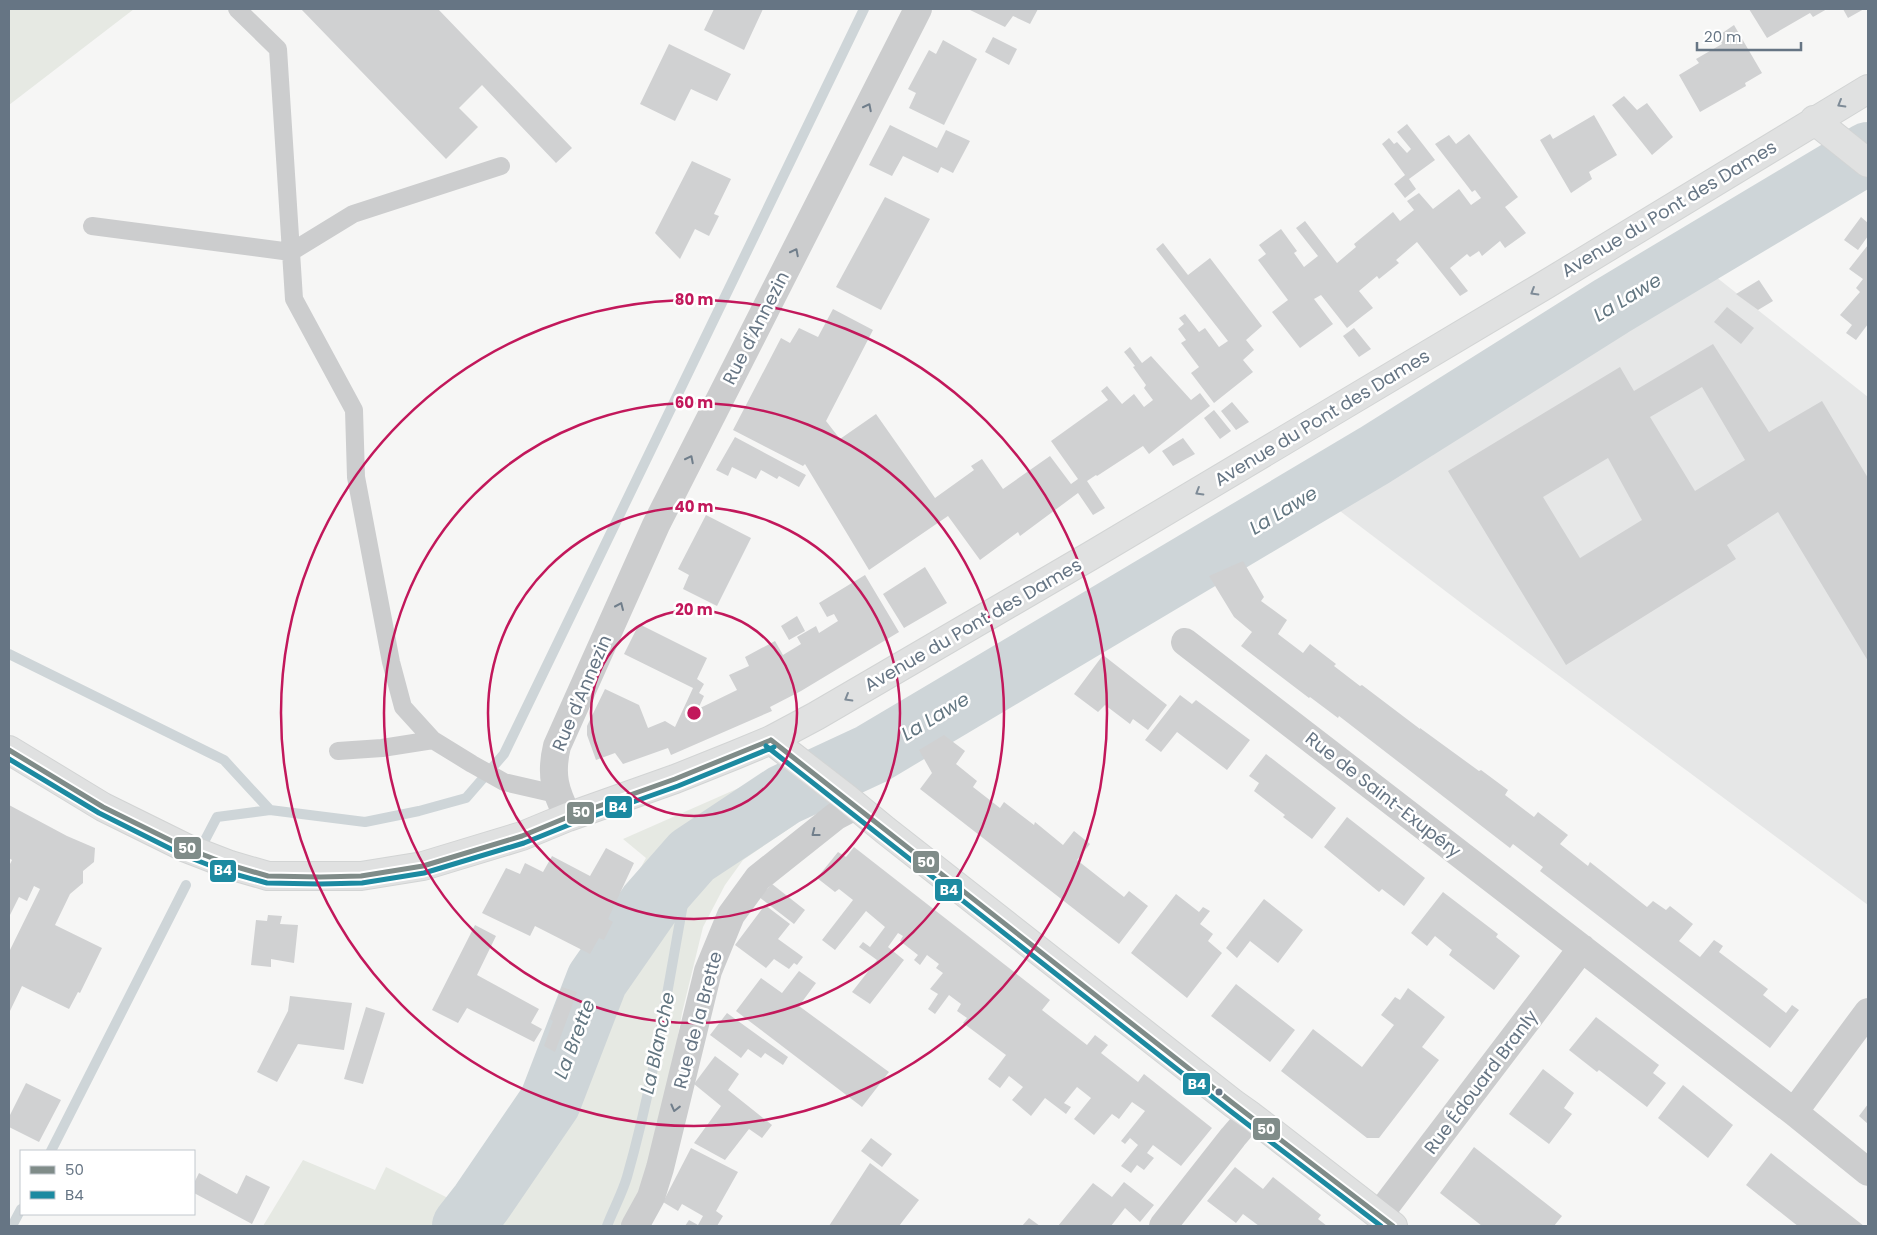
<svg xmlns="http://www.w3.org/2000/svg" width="1877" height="1235" font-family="Poppins,sans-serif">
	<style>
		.built { fill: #e6e7e7 }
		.green { fill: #e6e9e3 }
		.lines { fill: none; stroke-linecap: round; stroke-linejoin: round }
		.stream { stroke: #ced5d8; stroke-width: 10 }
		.river { stroke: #ced5d8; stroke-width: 62 }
		.building { fill: #d0d1d2; fill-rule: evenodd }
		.secondary-casing { stroke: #d2d4d4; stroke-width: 30 }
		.lane { stroke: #cccdce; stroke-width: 18 }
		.street { stroke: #cccdce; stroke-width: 28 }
		.secondary { stroke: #e0e1e1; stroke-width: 28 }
		.bus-1-casing { stroke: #fff; stroke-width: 9 }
		.bus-2-casing { stroke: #fff; stroke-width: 9 }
		.bus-1 { stroke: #808c89; stroke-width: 5 }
		.bus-2 { stroke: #1c8aa1; stroke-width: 5 }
		.oneway { stroke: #7e8b97 }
		.oneway2 { stroke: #707e8b }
		.ring { fill: none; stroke: #c2185b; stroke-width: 2.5 }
		.bus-dot { fill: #667584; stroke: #fff; stroke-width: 2 }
		.labels { text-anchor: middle; stroke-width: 5; stroke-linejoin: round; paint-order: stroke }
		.street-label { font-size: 18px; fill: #667584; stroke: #fff }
		.water-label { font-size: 19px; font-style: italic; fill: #627681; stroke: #fff }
		.centre { fill: #c2185b; stroke: #fff; stroke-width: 2.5 }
		.ring-label { font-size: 15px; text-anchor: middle; font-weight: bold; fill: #c2185b; stroke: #fff; stroke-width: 5; stroke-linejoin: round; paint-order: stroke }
		.line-badge { stroke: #fff; stroke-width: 2 }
		.badge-label { font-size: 14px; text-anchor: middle; font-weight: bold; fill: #fff }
	</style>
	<rect width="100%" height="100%" fill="#f6f6f5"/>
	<path class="built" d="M1711 273 1868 397V905L1473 612 1332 505Z"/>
	<path class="green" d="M9 9H134L9 105Z
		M757 780 796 824 743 860 725 885 703 927 682 1013 661 1130 645 1192 622 1226H263L303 1160 375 1190 386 1167 464 1206 488 1176 559 1063 603 953 610 955 622 920 615 915 646 858 623 839Z"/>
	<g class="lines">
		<path class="stream" d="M9 654 224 760 270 810
			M205 840 217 817 270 810 365 822 419 811 466 798 504 754 864 9
			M51 1151 186 885
			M12 1226 21 1209
			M607 1226C613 1210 622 1194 627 1177 657 1072 671 963 692 856"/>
		<path class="river" d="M463 1226 481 1203 550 1102 597 980 649 905 692 856 784 795 872 754 1375 455 1612 306 1868 153"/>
	</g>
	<path class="building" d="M301 9H438L572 148 556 163 482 85 459 108 478 127 446 159Z
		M714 9H763L744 50 704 30Z
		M968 9H1038L1030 24 1013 16 1005 27Z
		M1749 9H1827L1813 17 1810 13 1767 38Z
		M1843 9H1864L1848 18Z
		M1734 25 1762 73 1745 83 1746 86 1700 112 1679 75 1699 63 1696 59 1722 44 1718 36Z
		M993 37 1017 49 1009 65 985 52Z
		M943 40 977 59 944 125 909 108 916 93 908 89 929 50 936 54Z
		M669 44 731 74 717 101 691 89 675 121 640 104Z
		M1624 96 1637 110 1647 103 1673 137 1652 155 1612 105Z
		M1594 115 1617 155 1589 172 1592 179 1571 193 1540 140 1550 134 1553 139Z
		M1407 124 1435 160 1409 179 1416 189 1405 198 1394 184 1405 175 1382 144 1389 138 1394 144 1397 142 1407 153 1411 149 1397 132Z
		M890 125 937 148 946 130 970 141 953 173 941 167 938 173 903 156 892 176 869 165Z
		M1469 134 1518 197 1505 207 1526 233 1505 248 1500 241 1482 256 1479 251 1470 257 1467 254 1450 268 1468 291 1460 296 1417 242 1396 260 1399 263 1379 279 1377 276 1359 291 1373 308 1347 328 1321 295 1314 299 1333 324 1300 348 1272 312 1288 300 1258 260 1266 254 1259 245 1281 229 1297 251 1294 253 1304 267 1318 256 1296 228 1305 221 1337 263 1356 247 1354 244 1393 212 1400 221 1414 210 1407 201 1419 193 1433 209 1459 189 1471 205 1481 198 1475 190 1472 192 1435 144 1449 135 1456 144Z
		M692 161 731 179 714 214 719 216 709 236 695 229 680 259 655 233Z
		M885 197 930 219 881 310 836 287Z
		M1861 217 1868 223V236L1858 250 1844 240Z
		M1163 243 1188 275 1210 258 1262 326 1246 340 1254 350 1243 360 1253 372 1214 403 1191 373 1199 367 1181 343 1186 340 1178 329 1184 324 1179 318 1185 314 1199 332 1205 328 1219 347 1228 341 1156 249Z
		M1868 245V324L1856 340 1846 333 1852 325 1840 315 1860 292 1856 288 1863 279 1849 269Z
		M1759 280 1773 301 1758 310 1736 294Z
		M1727 307 1754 328 1741 344 1714 322Z
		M833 309 873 330 826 421 840 439 876 414 935 498 974 470 971 466 982 459 1003 489 1050 456 1071 484 1078 479 1051 441 1108 400 1101 391 1107 386 1122 404 1134 394 1144 407 1153 400 1144 388 1146 385 1133 367 1135 366 1124 352 1130 347 1142 363 1151 356 1191 400 1200 393 1210 406 1149 454 1143 446 1097 476 1096 475 1087 481 1105 508 1093 515 1078 493 1020 536 1018 532 980 560 948 516 869 570 805 464 803 466 733 430 781 338 790 343 799 328 818 337Z
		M1354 328 1371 349 1359 357 1343 336Z
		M1713 344 1769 432 1822 401 1868 478V661L1778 512 1727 545 1736 559 1566 665 1448 471 1620 367 1634 391ZM1702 387 1745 460 1695 491 1650 417ZM1608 458 1642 520 1580 558 1543 497Z
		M1232 402 1249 422 1236 430 1221 411Z
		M1214 410 1231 431 1220 439 1204 418Z
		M735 437 806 475 799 487 779 476 777 479 761 470 756 479 732 467 728 476 716 470Z
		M1183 438 1195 454 1173 466 1162 451Z
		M706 515 751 538 717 606 683 589 689 575 678 569Z
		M1243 561 1264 597 1261 601 1287 620 1278 634 1303 653 1310 644 1336 664 1334 666 1360 686 1362 685 1420 729V728L1479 771 1481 770 1508 790 1505 795 1534 817 1538 812 1568 835 1560 844 1588 866 1590 862 1647 907 1653 901 1666 910 1670 906 1693 924 1679 941 1700 957 1714 940 1723 946 1719 952 1768 989 1763 995 1786 1013 1792 1005 1799 1010 1770 1048 1540 871 1543 867 1513 844 1510 848 1339 716 1338 718 1310 697 1309 698 1241 646 1252 632 1234 617 1209 576Z
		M925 567 947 603 904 628 883 594Z
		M865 575 899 632 801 691 770 707 772 711 671 755 668 748 623 764 615 753 596 760 587 735V726L605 689 639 705 648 728 665 721 675 727 693 688 624 654 639 624 707 658 697 679 704 684 699 693 704 696 698 709 737 690 729 675 749 666 745 657 775 641 783 655 801 644 797 637 816 626 819 633 838 621 834 614 827 617 819 603Z
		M797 616 805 631 789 640 781 626Z
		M1103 655 1167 705 1148 730 1133 719 1130 724 1105 705 1098 712 1074 694Z
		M1180 695 1192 704 1196 700 1250 740 1227 770 1177 732 1161 752 1145 740Z
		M944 735 965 751 956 764 977 781 973 787 1000 808 1004 802 1034 825 1035 822 1063 845 1074 831 1090 844 1077 860 1124 897 1129 891 1148 906 1119 944 920 789 932 773 919 750Z
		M1266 754 1336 808 1312 839 1283 817 1285 815 1254 791 1259 783 1249 776Z
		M9 805 67 836 95 848 94 862 83 871V883L70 894 55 925 102 948 80 993 78 992 69 1009 22 986 9 1013V952L40 889 34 886 27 901 19 897 9 917V866L12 860 9 858Z
		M1347 817 1425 878 1404 906 1382 889 1379 892 1324 847Z
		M854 847 1050 1000 1042 1010 1087 1045 1095 1035 1108 1045 1101 1053 1138 1082 1144 1074 1212 1128 1181 1166 1153 1145 1147 1153 1154 1158 1144 1170 1137 1165 1131 1173 1121 1166 1138 1145 1130 1138 1125 1144 1121 1141 1145 1111 1132 1102 1119 1119 1112 1114 1094 1135 1074 1119 1091 1098 1077 1087 1064 1103 1071 1107 1066 1114 1045 1098 1031 1116 1012 1100 1023 1087 1009 1076 1000 1088 988 1079 1006 1055 963 1023 967 1018 957 1011 961 1004 949 995 935 1014 928 1009 938 994 930 989 943 973 936 968 939 964 927 955 920 965 914 960 918 955 900 941 903 936 898 933 888 947 904 960 870 1004 852 992 877 960 859 947 863 942 870 947 885 927 866 911 835 950 822 940 853 900 839 889 835 892 817 878 838 852 846 857Z
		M606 848 634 863 608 919 613 922 604 940 599 938 590 954 535 926 530 936 482 913 506 868 520 874 525 863 543 872 552 856 590 876Z
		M772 884 805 910 794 924 759 897Z
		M1443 892 1498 934 1496 937 1520 956 1494 990 1449 955 1452 950 1435 936 1427 946 1411 933Z
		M1176 894 1199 912 1203 907 1210 911 1200 924 1213 934 1208 941 1222 953 1187 998 1131 953Z
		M1264 899 1303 930 1278 963 1250 941 1237 958 1226 948Z
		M765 905 790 924 778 939 803 957 797 965 794 963 789 969 774 959 766 968 735 945Z
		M268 915 282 916 280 924 298 925 294 963 271 959V967L251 965 256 920 267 921Z
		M475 925 496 936 477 975 539 1009 531 1023 542 1029 534 1042 467 1008 458 1023 432 1010Z
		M799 971 816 983 799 1006 889 1072 862 1107 736 1011 761 978 782 993Z
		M1236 984 1295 1030 1270 1062 1211 1016Z
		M562 987 577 992 555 1052 544 1046 553 1021 550 1019Z
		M1408 988 1445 1017 1422 1047 1439 1060 1379 1138H1367L1281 1071 1313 1029 1362 1067 1394 1025 1381 1015 1395 997 1400 1000Z
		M290 996 352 1003 344 1050 298 1044 277 1082 257 1072 288 1011Z
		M366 1007 385 1013 363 1084 344 1079Z
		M727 1013 788 1057 783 1065 765 1053 761 1058 748 1049 741 1058 710 1035Z
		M1596 1017 1659 1065 1653 1073 1666 1083 1647 1107 1599 1070 1597 1072 1569 1050Z
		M715 1056 739 1074 728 1090 772 1125 762 1138 749 1129 725 1160 694 1143 721 1106 694 1084Z
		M1543 1069 1574 1093 1564 1108 1572 1114 1549 1144 1509 1114Z
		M26 1083 61 1100 39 1142 9 1127V1117Z
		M1683 1085 1733 1125 1708 1158 1658 1118Z
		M1868 1104V1124L1859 1116Z
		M871 1138 892 1154 882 1167 861 1151Z
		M1474 1147 1562 1216 1554 1226H1482L1440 1193Z
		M691 1148 738 1172 716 1211 723 1216 717 1226H685L689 1220 698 1225 703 1216 682 1204 678 1211 663 1202Z
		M1771 1153 1795 1172 1864 1226H1798L1794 1223 1746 1185Z
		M870 1163 919 1200 899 1226H829Z
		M1235 1167 1263 1189 1273 1177 1321 1215 1318 1219 1327 1226H1259L1243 1214 1236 1223 1207 1201Z
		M199 1173 237 1194 246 1175 270 1187 252 1224 194 1193V1183Z
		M1124 1182 1154 1205 1140 1222 1125 1208 1111 1226H1058L1093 1183 1112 1197Z
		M1029 1218 1040 1226H1022Z"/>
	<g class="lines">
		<defs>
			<path id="secondary" d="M1814 120 1868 163
				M771 740 845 797 885 830 1234 1104 1251 1116 1393 1226
				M9 750 103 807 186 848 230 865 268 876H361L423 866 522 836 568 817 675 779 735 755 771 740 816 716 1092 555 1545 285 1868 89"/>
		</defs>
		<use href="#secondary" class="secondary-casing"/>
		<path class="lane" d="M237 9 278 49 294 299 354 410 356 477 391 662 403 707 433 740 472 764 504 782 556 794
			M92 226 291 252 353 214 501 166
			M338 751 382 748 433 740"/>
		<path class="street" d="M1185 642 1794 1112 1868 1172
			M568 817C555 791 550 775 557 746L656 525 918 9
			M1794 1112 1868 1012
			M1379 1215 1582 948
			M635 1226 651 1197 660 1168 708 971 731 915 758 878 836 816 855 806
			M1163 1226 1233 1137 1251 1116"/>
		<use href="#secondary" class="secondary"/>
		<defs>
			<path id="bus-1" d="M771 740 1234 1104 1393 1226
				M9 750 103 807 186 848 230 865 268 876 320 877 361 876 423 866 522 836 568 817 675 779 771 740"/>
			<path id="bus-2" d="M766 746 1229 1110 1381 1226
				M9 759 99 813 183 855 227 872 267 883 320 884 362 883 424 873 524 843 571 824 678 786 774 747"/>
		</defs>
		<use href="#bus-1" class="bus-1-casing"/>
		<use href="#bus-2" class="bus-2-casing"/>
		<use href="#bus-1" class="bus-1"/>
		<use href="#bus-2" class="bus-2"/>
	</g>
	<defs><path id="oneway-chevron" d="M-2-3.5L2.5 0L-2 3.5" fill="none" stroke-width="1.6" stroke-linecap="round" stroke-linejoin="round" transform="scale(1.25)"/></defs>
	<g class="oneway">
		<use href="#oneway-chevron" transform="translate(1841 104) rotate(150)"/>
		<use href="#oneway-chevron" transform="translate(1534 292) rotate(149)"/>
		<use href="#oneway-chevron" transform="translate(1199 492) rotate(149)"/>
		<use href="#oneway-chevron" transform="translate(848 698) rotate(150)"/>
	</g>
	<g class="oneway2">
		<use href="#oneway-chevron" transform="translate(868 107) rotate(-63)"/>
		<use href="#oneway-chevron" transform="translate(795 252) rotate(-63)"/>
		<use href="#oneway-chevron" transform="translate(690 459) rotate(-63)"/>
		<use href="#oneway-chevron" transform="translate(620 606) rotate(-66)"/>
		<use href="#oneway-chevron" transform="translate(815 833) rotate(142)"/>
		<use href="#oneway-chevron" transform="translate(675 1108) rotate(104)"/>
	</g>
	<g class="ring">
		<circle cx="694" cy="713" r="103"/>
		<circle cx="694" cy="713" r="206"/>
		<circle cx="694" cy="713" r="310"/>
		<circle cx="694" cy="713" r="413"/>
	</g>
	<circle class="bus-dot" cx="1219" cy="1092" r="4.5"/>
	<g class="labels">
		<g class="street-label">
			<text transform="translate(1669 209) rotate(-31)" y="6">Avenue du Pont des Dames</text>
			<text transform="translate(756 328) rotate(-63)" y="6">Rue d'Annezin</text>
			<text transform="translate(1322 418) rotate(-31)" y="6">Avenue du Pont des Dames</text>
			<text transform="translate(973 625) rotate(-30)" y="6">Avenue du Pont des Dames</text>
			<text transform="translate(582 693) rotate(-67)" y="6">Rue d'Annezin</text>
			<text transform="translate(1383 795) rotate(38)" y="6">Rue de Saint-Exupéry</text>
			<text transform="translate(698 1020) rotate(-75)" y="6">Rue de la Brette</text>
			<text transform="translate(1481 1082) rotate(-53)" y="6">Rue Édouard Branly</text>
		</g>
		<g class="water-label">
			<text transform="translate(1627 297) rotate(-31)" y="7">La Lawe</text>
			<text transform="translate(1283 510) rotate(-31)" y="7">La Lawe</text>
			<text transform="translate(935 716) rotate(-31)" y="7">La Lawe</text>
			<text transform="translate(574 1039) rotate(-69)" y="7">La Brette</text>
			<text transform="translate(657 1043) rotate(-78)" y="7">La Blanche</text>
		</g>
	</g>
	<circle cx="694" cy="713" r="8" class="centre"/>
	<g class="ring-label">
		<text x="694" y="305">80 m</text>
		<text x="694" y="408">60 m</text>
		<text x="694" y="512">40 m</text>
		<text x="694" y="615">20 m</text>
	</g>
	<g class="line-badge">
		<rect x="604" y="795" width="29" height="24" rx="5" fill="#1c8aa1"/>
		<rect x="566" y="801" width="29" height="24" rx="5" fill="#808c89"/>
		<rect x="173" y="836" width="29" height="24" rx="5" fill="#808c89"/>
		<rect x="912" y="850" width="28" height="24" rx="5" fill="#808c89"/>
		<rect x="209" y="859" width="28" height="24" rx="5" fill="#1c8aa1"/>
		<rect x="934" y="878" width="29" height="24" rx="5" fill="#1c8aa1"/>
		<rect x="1182" y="1072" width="29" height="24" rx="5" fill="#1c8aa1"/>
		<rect x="1252" y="1117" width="29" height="24" rx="5" fill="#808c89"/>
	</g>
	<g class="badge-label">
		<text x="618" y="812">B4</text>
		<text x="581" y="817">50</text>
		<text x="187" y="853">50</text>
		<text x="926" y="867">50</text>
		<text x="223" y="875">B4</text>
		<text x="949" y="895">B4</text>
		<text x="1197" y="1089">B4</text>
		<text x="1266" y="1134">50</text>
	</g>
	<rect width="1877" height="1235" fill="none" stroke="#667584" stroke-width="20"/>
	<rect x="20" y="1150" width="175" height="65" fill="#ffffff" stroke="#c2c8ce"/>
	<rect x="30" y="1166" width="25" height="8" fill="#808c89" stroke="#c2c8ce"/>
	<text x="65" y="1175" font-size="15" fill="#667584">50</text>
	<rect x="30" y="1191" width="25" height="8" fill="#1c8aa1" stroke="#c2c8ce"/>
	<text x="65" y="1200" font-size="15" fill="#667584">B4</text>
	<path d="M1697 42v8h104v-8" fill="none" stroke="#667584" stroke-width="2.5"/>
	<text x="1704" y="42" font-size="15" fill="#667584" stroke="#ffffff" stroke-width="4" paint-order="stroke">20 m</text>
</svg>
